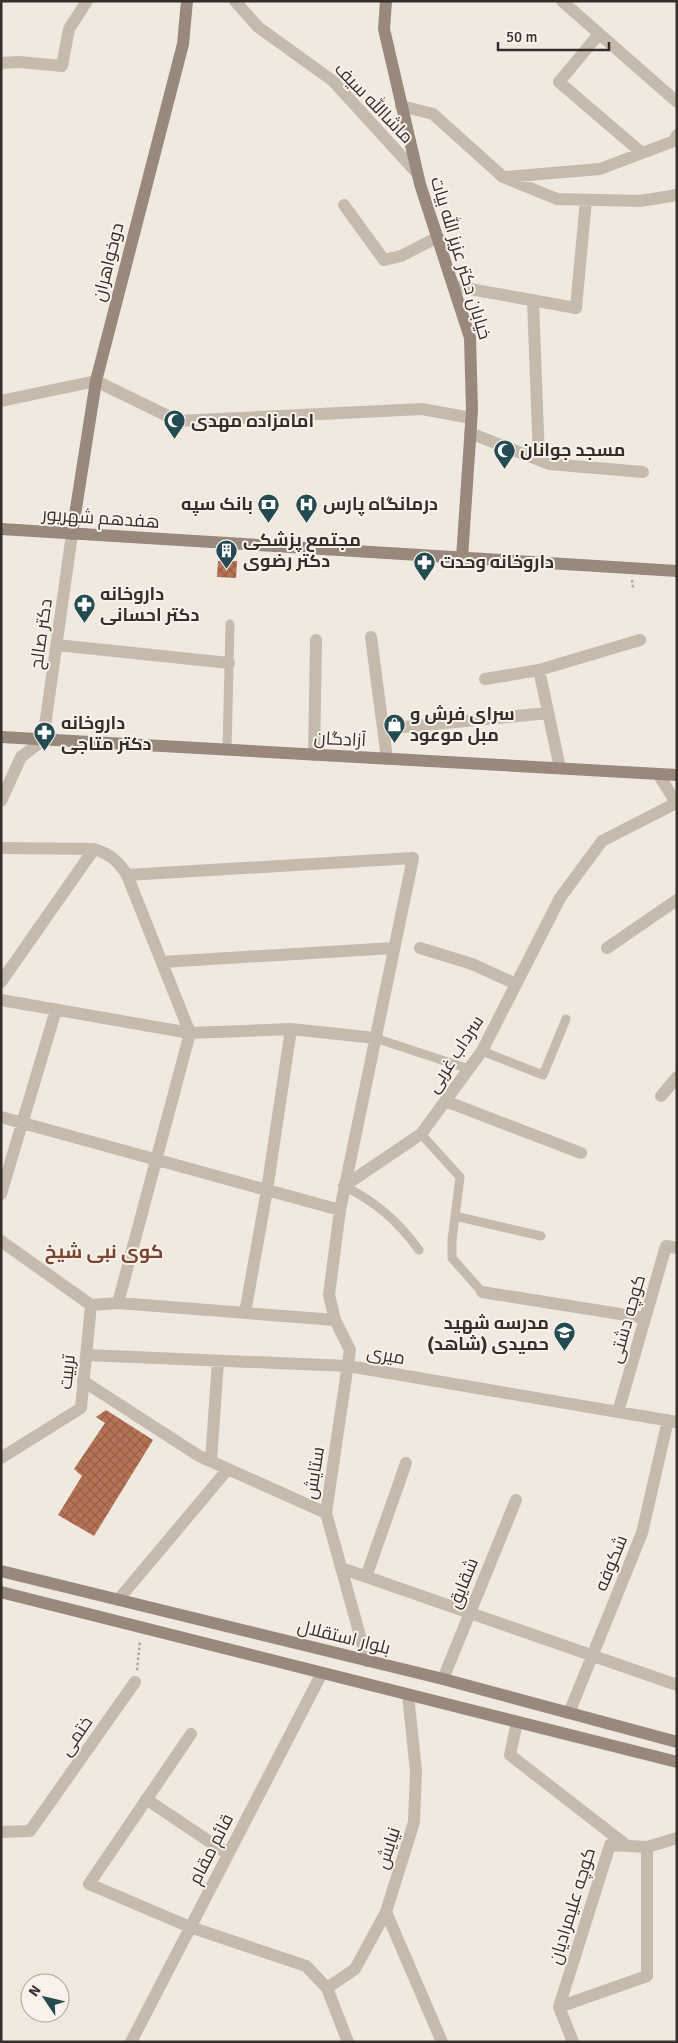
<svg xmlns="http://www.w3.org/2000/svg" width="678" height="2043" font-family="Signika,Cairo,sans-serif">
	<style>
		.building { fill: url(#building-cross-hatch) }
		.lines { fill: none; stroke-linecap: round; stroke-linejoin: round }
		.path { stroke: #b2a496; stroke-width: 2.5; stroke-dasharray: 2.5 2.5; stroke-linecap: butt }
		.lane { stroke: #c6baac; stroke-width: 9 }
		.street { stroke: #c6baac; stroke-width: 12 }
		.secondary { stroke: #99897d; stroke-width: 12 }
		.labels { text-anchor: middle; stroke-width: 4; stroke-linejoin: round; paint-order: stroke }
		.street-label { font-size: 18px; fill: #352e2a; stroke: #f8f2ea }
		.poi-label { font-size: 18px; font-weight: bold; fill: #352e2a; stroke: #f8f2ea; text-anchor: start }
		.neighbourhood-label { font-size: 19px; font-weight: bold; fill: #7a442d; stroke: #f8f2ea }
	</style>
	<defs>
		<pattern id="building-cross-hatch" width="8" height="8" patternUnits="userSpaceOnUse" patternTransform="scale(1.25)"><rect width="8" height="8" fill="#b77355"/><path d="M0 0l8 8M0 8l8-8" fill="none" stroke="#965f47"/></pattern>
	</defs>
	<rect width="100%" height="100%" fill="#efe9df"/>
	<path class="building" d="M218 561H237L236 578 217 577Z
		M106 1410 153 1440 94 1536 58 1515 82 1476 74 1469 105 1423 96 1417Z"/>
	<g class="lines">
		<path class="path" d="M632 580 633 588
			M137 1670 140 1641"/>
		<path class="lane" d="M227 750 230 624
			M375 1038 469 1069
			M482 1051 543 1075 566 1019
			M421 1134 460 1177 452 1240V1258L482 1292
			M344 1186C376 1202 398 1221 419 1250
			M455 1216 541 1236"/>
		<path class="street" d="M235 1 258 27 333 81 417 173
			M562 1 677 102
			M599 34 559 82 642 153
			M1 63 19 62 62 66 69 29 87 1
			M401 106 433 114 503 177 557 199 640 201 677 195
			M506 177 600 169 674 141 677 135
			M344 205 384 260 401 256 438 237
			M453 286 576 308 586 200
			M533 300 539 460
			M1 401 96 381 178 421 422 409 471 418
			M470 433 549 464 643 472
			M371 637 387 759
			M57 645 229 663
			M539 670 560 768
			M485 679 539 670 640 640
			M383 729 548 713
			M314 755 316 640
			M658 774 677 804
			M1 801 21 757 43 740 72 534
			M1 848 94 849C110 854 118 861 127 875L190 1033 118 1303
			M127 875 413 858 340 1210 329 1295 335 1320 350 1350 326 1513 367 1661
			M420 948 472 964 516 984
			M607 948 677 900
			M162 962 394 948
			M1 982 94 849
			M1 1000 190 1033 291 1029 375 1038
			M661 1096 677 1077
			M445 1101 581 1153
			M1 1117 340 1210
			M344 1186 421 1134 482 1051 560 898 602 841 676 803
			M1 1194 56 1010
			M1 1241 91 1305
			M482 1292 645 1318
			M91 1305 118 1303 335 1320
			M245 1313 267 1190 291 1029
			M86 1355 348 1366 677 1422
			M83 1381 199 1456 326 1513
			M618 1412 666 1246 677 1248
			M1 1458 81 1408 91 1305
			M211 1461 218 1361
			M341 1568 677 1685
			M366 1577 406 1463
			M118 1600 228 1469
			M443 1679 516 1500
			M569 1713 642 1533 668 1420
			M517 1722 510 1755 626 1845
			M191 1734 89 1884 190 1927 306 1966 327 1988 348 2042
			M146 1799 228 1854
			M1 1832 30 1831 135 1682
			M386 1912 442 2042
			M327 1988 355 1969 386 1912 414 1822 416 1771 408 1695
			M559 2007 647 1976V1847
			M131 2042 322 1673
			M573 2042 559 2007 610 1845 647 1847 677 1838"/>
		<path class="secondary" d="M386 1 384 29 420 184 470 338 472 410 462 558
			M1 529 677 571
			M72 534 96 381 183 44 187 1
			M1 737 677 775
			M1 1571 443 1679 677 1742
			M1 1592 677 1762"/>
	</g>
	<defs>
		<symbol id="mosque-pin" viewBox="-11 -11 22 30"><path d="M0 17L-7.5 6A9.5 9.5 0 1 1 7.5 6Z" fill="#244b51" stroke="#f8f2ea"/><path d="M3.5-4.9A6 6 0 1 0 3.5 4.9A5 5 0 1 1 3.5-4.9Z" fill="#fff"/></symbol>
		<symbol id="bank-pin" viewBox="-11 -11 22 30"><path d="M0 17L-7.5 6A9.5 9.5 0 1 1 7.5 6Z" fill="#244b51" stroke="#f8f2ea"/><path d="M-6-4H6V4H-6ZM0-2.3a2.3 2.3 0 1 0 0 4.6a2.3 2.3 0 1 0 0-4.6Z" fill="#fff"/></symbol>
		<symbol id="hospital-pin" viewBox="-11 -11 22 30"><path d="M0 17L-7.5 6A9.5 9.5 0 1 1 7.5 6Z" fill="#244b51" stroke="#f8f2ea"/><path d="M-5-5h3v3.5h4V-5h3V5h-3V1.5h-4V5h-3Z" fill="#fff"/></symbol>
		<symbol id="building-pin" viewBox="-11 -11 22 30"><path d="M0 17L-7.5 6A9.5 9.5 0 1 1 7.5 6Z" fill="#244b51" stroke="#f8f2ea"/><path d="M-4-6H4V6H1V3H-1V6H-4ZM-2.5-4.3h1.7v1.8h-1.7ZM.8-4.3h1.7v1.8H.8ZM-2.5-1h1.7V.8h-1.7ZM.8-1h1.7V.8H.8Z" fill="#fff"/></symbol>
		<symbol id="pharmacy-pin" viewBox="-11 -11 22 30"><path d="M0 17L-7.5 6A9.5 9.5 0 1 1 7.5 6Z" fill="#244b51" stroke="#f8f2ea"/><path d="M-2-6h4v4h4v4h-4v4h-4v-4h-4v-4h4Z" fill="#fff"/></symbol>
		<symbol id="shop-pin" viewBox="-11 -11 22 30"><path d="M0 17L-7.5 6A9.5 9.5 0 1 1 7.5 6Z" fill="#244b51" stroke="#f8f2ea"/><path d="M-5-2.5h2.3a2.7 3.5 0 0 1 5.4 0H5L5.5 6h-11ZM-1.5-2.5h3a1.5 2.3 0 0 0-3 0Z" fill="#fff"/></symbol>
		<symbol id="school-pin" viewBox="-11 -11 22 30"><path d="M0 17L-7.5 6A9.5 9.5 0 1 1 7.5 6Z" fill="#244b51" stroke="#f8f2ea"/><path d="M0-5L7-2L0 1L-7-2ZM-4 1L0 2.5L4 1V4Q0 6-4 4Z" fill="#fff"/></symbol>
	</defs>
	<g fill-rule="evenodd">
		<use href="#mosque-pin" x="162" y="408" width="25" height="34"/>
		<use href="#mosque-pin" x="492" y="438" width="25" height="34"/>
		<use href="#bank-pin" x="256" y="492" width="25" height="34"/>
		<use href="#hospital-pin" x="294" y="492" width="25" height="34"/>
		<use href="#building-pin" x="214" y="538" width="25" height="34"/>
		<use href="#pharmacy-pin" x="412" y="550" width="25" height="34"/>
		<use href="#pharmacy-pin" x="72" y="592" width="25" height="34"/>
		<use href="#shop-pin" x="382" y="712" width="25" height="34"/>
		<use href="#pharmacy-pin" x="32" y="720" width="25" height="34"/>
		<use href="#school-pin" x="552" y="1320" width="25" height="34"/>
	</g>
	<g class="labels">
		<g class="street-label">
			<text transform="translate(374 103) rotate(46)" y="6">ماشاالله سیف</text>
			<text transform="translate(461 258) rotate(73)" y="6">خیابان دکتر عزیز الله بیات</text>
			<text transform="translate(108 262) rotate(-76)" y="6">دوخواهران</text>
			<text transform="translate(101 518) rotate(4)" y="6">هفدهم شهریور</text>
			<text transform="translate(41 634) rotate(-82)" y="6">دکتر صالح</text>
			<text transform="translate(340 739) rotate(3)" y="6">آزادگان</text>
			<text transform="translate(455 1054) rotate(-57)" y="6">سرداب غربی</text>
			<text transform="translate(627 1319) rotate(-74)" y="6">کوچه دشتی</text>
			<text transform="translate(386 1355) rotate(10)" y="6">میری</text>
			<text transform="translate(67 1372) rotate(-84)" y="6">تربیت</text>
			<text transform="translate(314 1473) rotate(-81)" y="6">ستایش</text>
			<text transform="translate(611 1563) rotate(-68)" y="6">شکوفه</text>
			<text transform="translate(463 1583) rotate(-68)" y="6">شقایق</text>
			<text transform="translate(344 1637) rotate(14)" y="6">بلوار استقلال</text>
			<text transform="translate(76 1736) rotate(-55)" y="6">ختمی</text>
			<text transform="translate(388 1848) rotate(-72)" y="6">نیایش</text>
			<text transform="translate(211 1849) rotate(-63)" y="6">قائم مقام</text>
			<text transform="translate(572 1906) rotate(-73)" y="6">کوچه علیمرادیان</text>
		</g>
		<g class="poi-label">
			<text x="191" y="427">امامزاده مهدی</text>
			<text x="520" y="456">مسجد جوانان</text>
			<text x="253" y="510" text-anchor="end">بانک سپه</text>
			<text x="323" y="510">درمانگاه پارس</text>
			<text x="243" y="546">مجتمع پزشکی<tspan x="243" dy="21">دکتر رضوی</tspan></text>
			<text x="440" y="568">داروخانه وحدت</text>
			<text x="100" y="600">داروخانه<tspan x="100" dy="21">دکتر احسانی</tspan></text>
			<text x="410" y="720">سرای فرش و<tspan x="410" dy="21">مبل موعود</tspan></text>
			<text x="61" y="729">داروخانه<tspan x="61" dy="21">دکتر متاجی</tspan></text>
			<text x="549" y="1329" text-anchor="end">مدرسه شهید<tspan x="549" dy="21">حمیدی (شاهد)</tspan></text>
		</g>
		<g class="neighbourhood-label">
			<text x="104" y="1258">کوی نبی شیخ</text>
		</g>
	</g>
	<rect width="678" height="2043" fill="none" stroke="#352e2a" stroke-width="5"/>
	<g transform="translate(45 1998) rotate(305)"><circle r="24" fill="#f8f2ea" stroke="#aaa49d"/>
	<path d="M0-4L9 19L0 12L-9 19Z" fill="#244b51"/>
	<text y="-8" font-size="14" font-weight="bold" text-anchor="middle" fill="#352e2a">N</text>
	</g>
	<path d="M498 42v8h111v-8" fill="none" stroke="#352e2a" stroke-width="2.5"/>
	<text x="506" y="42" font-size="15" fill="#352e2a" stroke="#f8f2ea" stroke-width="4" paint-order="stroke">50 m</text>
</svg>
